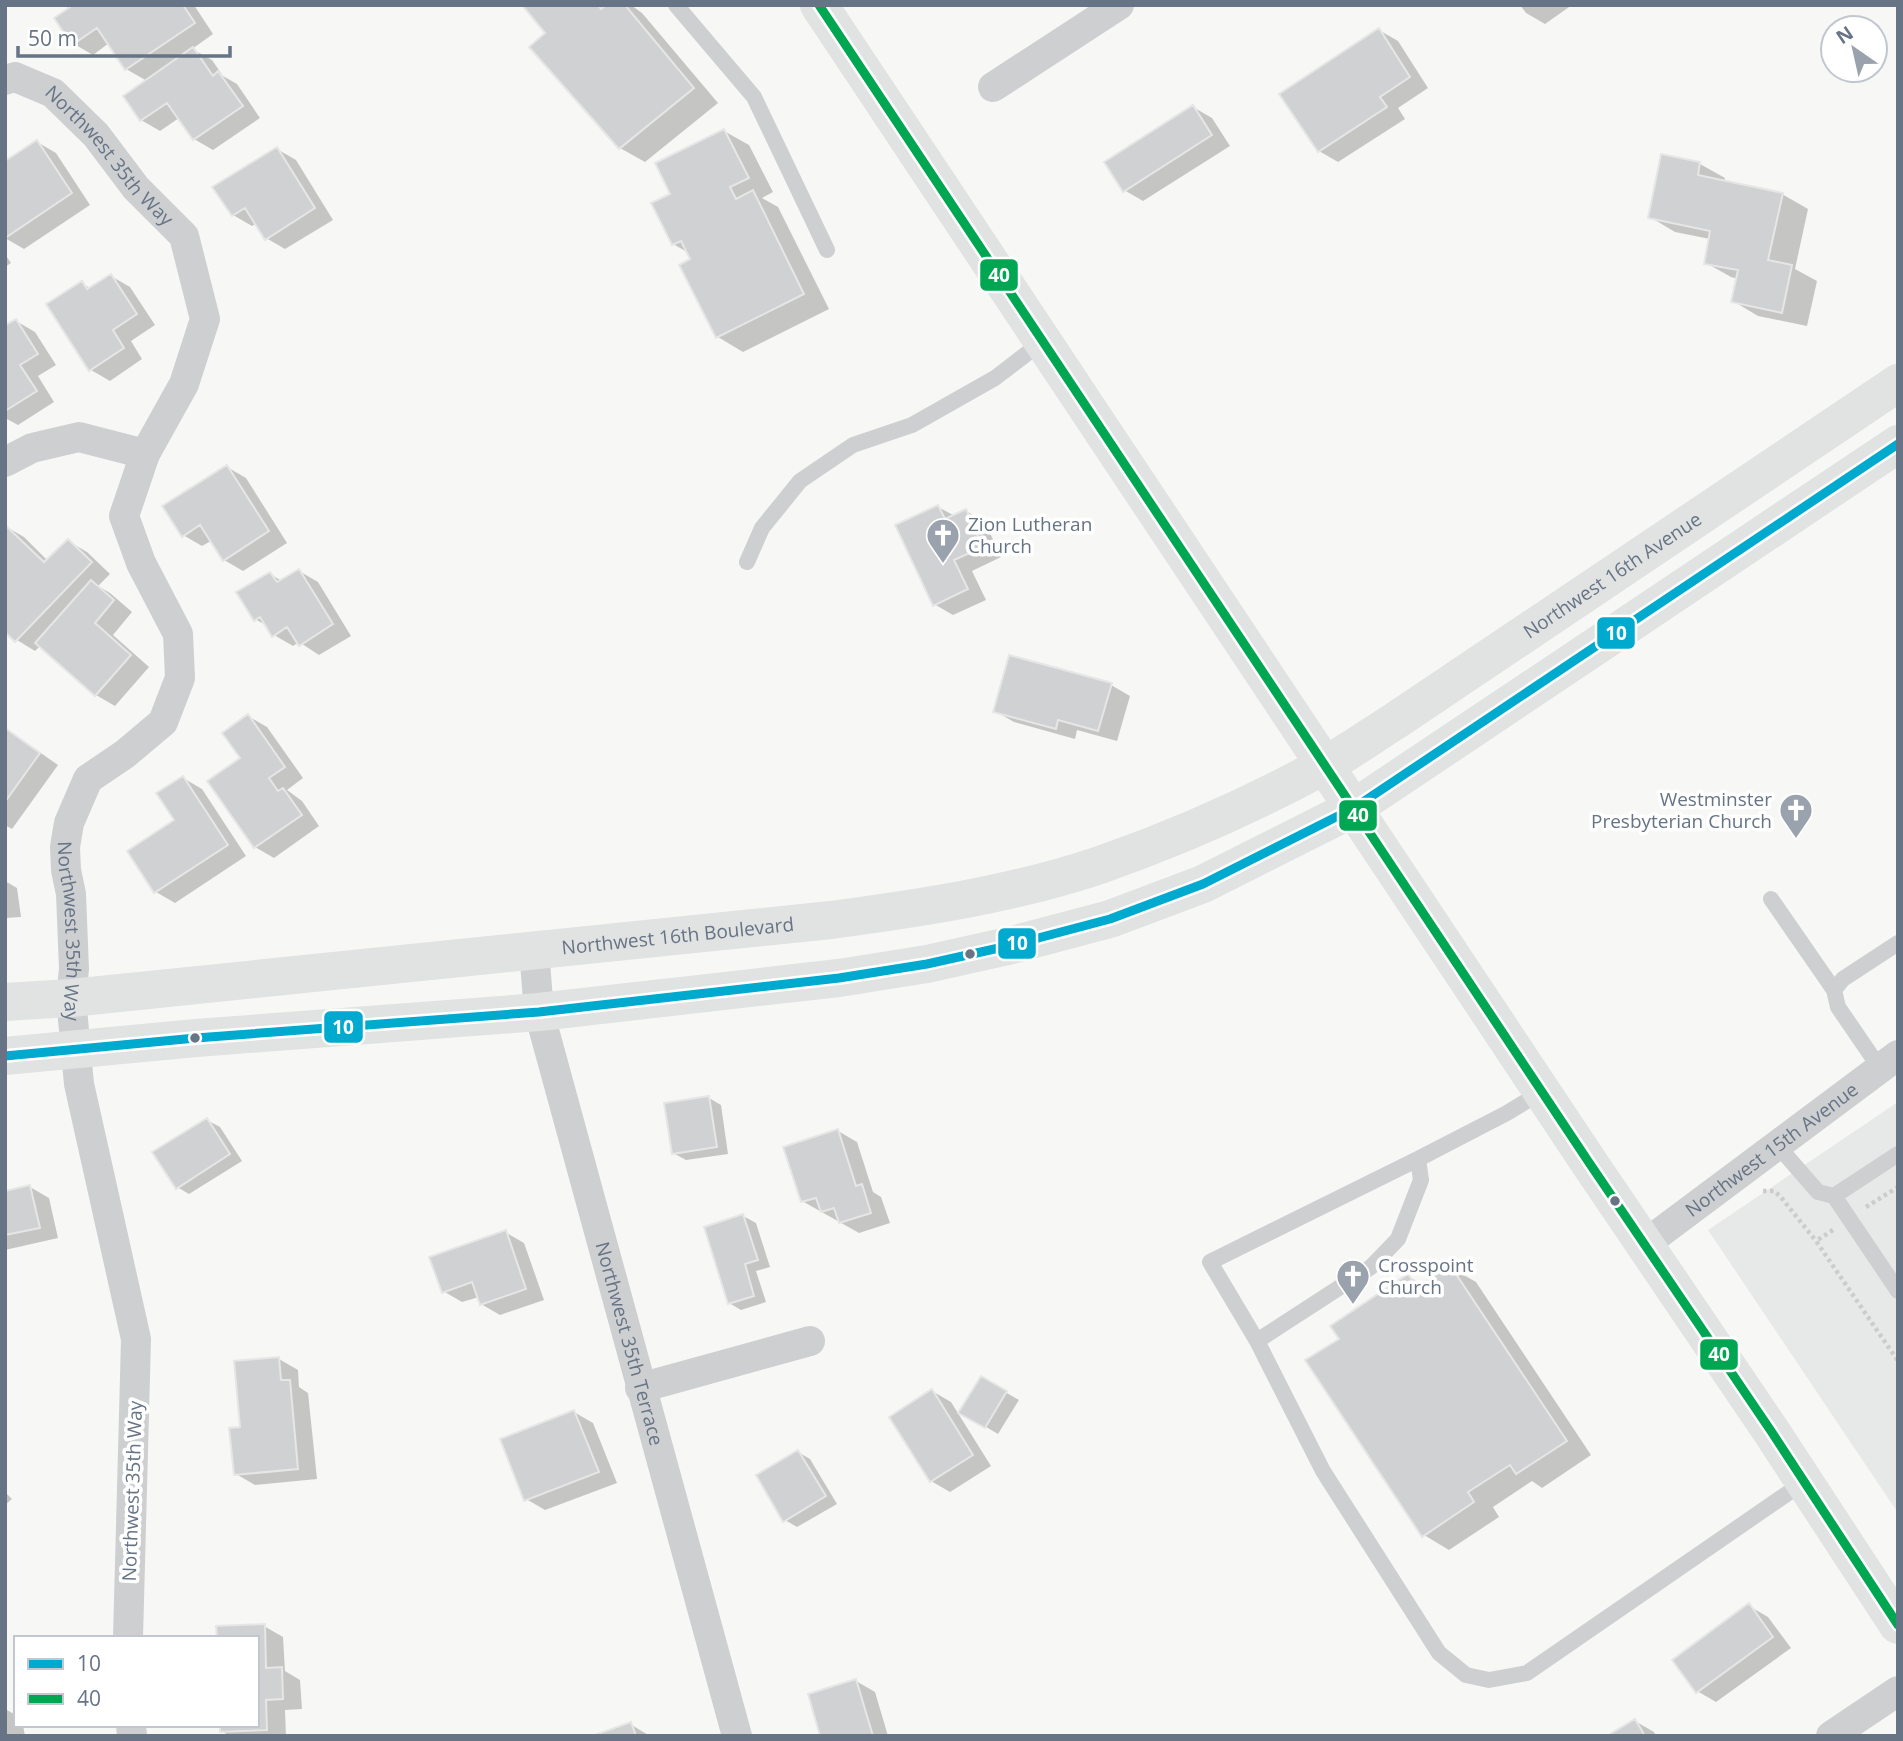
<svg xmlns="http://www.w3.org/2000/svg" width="1903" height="1741" font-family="'Open Sans',sans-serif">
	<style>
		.built { fill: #e7e8e8 }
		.shadow { fill: #0003 }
		.building { fill: #d0d1d2; stroke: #e6e6e6; stroke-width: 2 }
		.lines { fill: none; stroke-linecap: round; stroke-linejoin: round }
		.path { stroke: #cccccd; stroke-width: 4.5; stroke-dasharray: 3.5 3.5; stroke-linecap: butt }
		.lane { stroke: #cecfd1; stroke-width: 16 }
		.street { stroke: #cecfd1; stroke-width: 30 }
		.secondary { stroke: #e1e2e2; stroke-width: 38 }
		.bus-1-casing { stroke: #fff; stroke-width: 14 }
		.bus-2-casing { stroke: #fff; stroke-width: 14 }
		.bus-1 { stroke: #00a9ce; stroke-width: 9 }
		.bus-2 { stroke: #00a651; stroke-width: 9 }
		.bus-dot { fill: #667486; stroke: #fff; stroke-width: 2.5 }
		.labels { text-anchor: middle; stroke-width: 7; stroke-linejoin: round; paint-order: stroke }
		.street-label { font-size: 19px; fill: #667486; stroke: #fff }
		.poi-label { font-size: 19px; fill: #667486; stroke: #fff; text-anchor: start }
		.line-badge { stroke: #fff; stroke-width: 2.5 }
		.badge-label { font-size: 19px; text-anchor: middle; font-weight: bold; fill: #fff }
	</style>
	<rect width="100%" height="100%" fill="#f7f7f6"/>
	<path class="built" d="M1898 1102V1513L1708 1230Z"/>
	<path class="shadow" d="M63 5H194L213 34 192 49 212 60 223 76 237 84 260 118 213 150 194 139 179 118 160 131 141 120 147 81 126 69 109 43 93 55 74 44 70 9Z
		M524 5H631L642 13 718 103 645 162 620 148 548 33Z
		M1520 5H1572L1545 24 1526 13Z
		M1379 30 1398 41 1428 88 1398 108 1405 119 1338 162 1319 151Z
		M1193 107 1212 118 1230 146 1143 201 1124 190Z
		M724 131 749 145 773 192 762 198 778 207 829 309 743 352 718 337 692 260 689 253 673 244V195Z
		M37 142 56 153 90 205 24 249 5 238V163Z
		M277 149 296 160 333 220 285 249 266 238 257 223 252 226 233 215Z
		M1700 164 1725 178 1724 182 1782 194 1808 209 1795 269 1817 281 1807 326 1758 316 1733 301 1738 279 1731 277 1706 263 1710 239 1675 232 1650 217Z
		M5 254 11 263 5 267Z
		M111 276 130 287 155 325 131 341 142 359 110 381 91 370 82 283 91 289Z
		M16 321 35 332 56 365 38 376 54 402 18 425 5 418V327Z
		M227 467 246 478 287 543 243 571 224 560 211 541 202 546 183 535Z
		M938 507 955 516 966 511 985 522 1001 557 972 571 986 600 953 615 934 604Z
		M5 526 24 537 48 561 68 541 87 552 110 574 98 586 110 593 132 612 113 635 149 667 115 706 96 695 40 646 35 651 17 640Z
		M299 571 318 582 351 636 319 655 299 642 293 646 274 635 269 627 255 619 270 574 282 581Z
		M1111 685 1130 696 1117 741 1077 730 1075 739 1014 722 995 711Z
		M248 716 267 727 303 778 287 790 302 801 319 826 274 858 255 847 243 759Z
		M5 728 58 765 12 829 5 825Z
		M183 778 202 789 246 856 175 903 156 892 176 821Z
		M5 881 17 888 21 917 5 918Z
		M709 1098 721 1105 728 1154 686 1160 673 1153Z
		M207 1120 220 1127 242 1161 189 1194 177 1187Z
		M838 1131 857 1142 873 1192 881 1197 890 1223 859 1233 802 1201Z
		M30 1187 49 1198 58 1238 5 1250V1192Z
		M743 1216 756 1223 770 1267 756 1271 766 1302 741 1310 729 1303Z
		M505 1232 524 1243 544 1300 500 1315 481 1304 479 1297 462 1302 443 1291Z
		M1450 1267 1476 1282 1591 1455 1542 1488 1532 1481 1493 1507 1499 1517 1449 1550 1424 1535 1408 1276 1423 1285Z
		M279 1359 298 1370 299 1387 308 1393 317 1479 255 1485 236 1474 242 1429Z
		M981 1378 1019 1400 998 1434 961 1412Z
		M932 1391 951 1402 991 1466 950 1492 931 1481Z
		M574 1412 593 1423 617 1483 545 1510 526 1499Z
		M798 1452 810 1459 837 1504 797 1527 785 1520Z
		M5 1492 12 1499 5 1505Z
		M1749 1606 1768 1617 1791 1648 1716 1702 1697 1691Z
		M264 1626 283 1637 285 1671 300 1680 302 1709 285 1710 286 1736H230L221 1731 257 1725Z
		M856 1681 875 1692 888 1736H822Z
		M5 1709 16 1715V1725H23L25 1736H5Z
		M1635 1721 1654 1732 1656 1736H1611Z
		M630 1724 650 1736H597Z"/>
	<path class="building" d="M73 5H183L195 23 125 70 97 28 72 45 54 18Z
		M522 5H598L601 9 606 5H625L694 88 619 149 529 47 545 33Z
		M1379 28 1410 77 1380 97 1387 107 1318 152 1279 94Z
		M193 47 213 76 218 71 243 106 193 140 167 103 140 121 123 96Z
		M1193 105 1212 135 1123 192 1104 162Z
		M724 129 749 178 730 187 736 199 753 190 804 294 716 338 679 265 690 259 681 241 672 245 651 203 670 194 655 163Z
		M37 140 72 193 5 238V161Z
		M277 147 315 208 265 240 245 208 232 216 212 187Z
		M1661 154 1700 162 1698 175 1783 193 1768 260 1792 265 1782 313 1731 302 1738 270 1704 264 1710 231 1648 218Z
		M111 274 137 314 113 330 124 348 89 371 46 304 82 281 87 289Z
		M16 319 38 354 20 365 37 391 5 411V325Z
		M227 465 269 531 223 561 200 525 182 537 162 506Z
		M938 505 945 519 966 509 983 547 954 560 968 589 933 606 895 525Z
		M5 525 44 562 68 539 92 562 15 642 5 632Z
		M299 569 333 624 299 646 287 627 272 637 260 617 254 621 236 592 270 572 277 582Z
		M91 580 114 600 95 623 131 655 95 696 35 643Z
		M1009 655 1112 683 1098 731 1058 720 1056 729 993 712Z
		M248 714 285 767 269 778 278 791 283 788 302 815 254 848 207 781 240 758 222 733Z
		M5 728 40 753 5 802Z
		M183 776 228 845 154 893 127 851 174 820 156 793Z
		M709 1096 717 1147 672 1154 664 1103Z
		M207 1118 230 1154 176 1189 152 1152Z
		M838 1129 856 1186 862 1184 871 1213 839 1223 834 1208 821 1212 816 1198 801 1202 783 1147Z
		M30 1185 40 1228 5 1235V1191Z
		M743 1214 758 1260 745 1264 754 1296 728 1304 704 1227Z
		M506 1230 526 1289 480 1305 472 1282 442 1293 429 1257Z
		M1450 1265 1567 1441 1516 1474 1510 1465 1468 1492 1474 1502 1422 1537 1305 1360 1339 1339 1330 1326 1408 1274 1417 1287Z
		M279 1357 281 1380H290L298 1469 234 1475 229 1428 240 1427 234 1361Z
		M981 1376 1007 1391 985 1428 958 1413Z
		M932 1389 973 1455 930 1482 889 1417Z
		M574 1410 599 1472 524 1501 500 1439Z
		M798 1450 826 1496 783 1522 756 1475Z
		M1749 1603 1773 1637 1696 1693 1672 1660Z
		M265 1624 266 1668 282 1667 283 1699 266 1700 267 1730 220 1732V1725H257V1638H217L216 1626Z
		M856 1679 873 1736H820L808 1694Z
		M1635 1719 1645 1736H1607Z
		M631 1722 636 1736H592Z"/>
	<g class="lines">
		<path class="path" d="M1763 1191H1774L1780 1196 1816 1241
			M1866 1207 1898 1187
			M1833 1230 1816 1241 1898 1361"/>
		<path class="lane" d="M676 5 754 97 827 250
			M747 562 762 528 800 481 853 445 912 425 995 378 1042 342
			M1771 899 1834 990
			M1879 1067 1838 1007 1834 990 1843 979 1898 943
			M1777 1145 1818 1192 1834 1196 1898 1154
			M1418 1159 1421 1180 1398 1239 1371 1267 1257 1341 1210 1262 1418 1159 1507 1113 1543 1091
			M1834 1196 1898 1291
			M1257 1341 1323 1471 1439 1653 1466 1675 1489 1680 1527 1673 1804 1482"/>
		<g class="street">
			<path id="s1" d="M5 80 15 77 53 93 96 135 136 188 184 236 205 319 184 384 145 454 124 516 141 563 178 634 180 678 163 722 125 754 88 779 69 823 65 847 66 870 71 894 74 969 71 998 79 1084 136 1339 128 1638"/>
			<path d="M993 87 1119 5"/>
			<path d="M5 462 32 448 79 437 145 454"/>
			<path id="s2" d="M534 950 539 1012 737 1736"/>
			<path id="s3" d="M1645 1244 1898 1055"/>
			<path d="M640 1388 810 1341"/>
			<path d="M131 1725 132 1736"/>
			<path d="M1831 1736 1898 1691"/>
		</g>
		<g class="secondary">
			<path d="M819 5 1590 1164 1771 1431 1898 1625"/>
			<path id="s4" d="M5 1002 71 998 831 920C921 908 1014 894 1100 865 1177 838 1252 805 1323 766 1348 753 1371 736 1395 721L1898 383"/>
			<path d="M5 1056 196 1038 539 1012 839 978 927 964 1008 946 1110 919 1203 884 1354 808 1898 444"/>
		</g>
		<defs>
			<path id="bus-1" d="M5 1056 196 1038 539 1012 839 978 927 964 1008 946 1110 919 1203 884 1354 808 1898 444"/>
			<path id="bus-2" d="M819 5 1590 1164 1771 1431 1898 1625"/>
		</defs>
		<use href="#bus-1" class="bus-1-casing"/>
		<use href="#bus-2" class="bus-2-casing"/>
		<use href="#bus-1" class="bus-1"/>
		<use href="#bus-2" class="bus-2"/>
	</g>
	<defs>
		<symbol id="church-pin" viewBox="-11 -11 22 30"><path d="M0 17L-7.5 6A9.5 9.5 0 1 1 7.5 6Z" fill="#99a2ad" stroke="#fff"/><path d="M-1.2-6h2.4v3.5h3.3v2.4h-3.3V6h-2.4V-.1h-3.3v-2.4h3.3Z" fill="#fff"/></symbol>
	</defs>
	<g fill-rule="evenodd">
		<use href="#church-pin" x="924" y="516" width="38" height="52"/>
		<use href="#church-pin" x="1777" y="791" width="38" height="52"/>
		<use href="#church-pin" x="1334" y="1257" width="38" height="52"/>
	</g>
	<g class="bus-dot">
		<circle cx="970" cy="954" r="6"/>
		<circle cx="195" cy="1038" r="6"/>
		<circle cx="1615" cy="1201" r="6"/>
	</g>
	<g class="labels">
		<g class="street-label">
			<text dy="7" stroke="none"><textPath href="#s1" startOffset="136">Northwest 35th Way</textPath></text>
			<text dy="7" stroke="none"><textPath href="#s4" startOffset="1696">Northwest 16th Avenue</textPath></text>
			<text dy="7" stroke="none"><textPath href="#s1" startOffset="1018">Northwest 35th Way</textPath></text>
			<text dy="7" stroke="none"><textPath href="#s4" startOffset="676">Northwest 16th Boulevard</textPath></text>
			<text dy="7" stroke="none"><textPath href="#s3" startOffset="158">Northwest 15th Avenue</textPath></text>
			<text dy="7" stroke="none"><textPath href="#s2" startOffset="406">Northwest 35th Terrace</textPath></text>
			<text transform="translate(132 1491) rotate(-88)" y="7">Northwest 35th Way</text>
		</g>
		<g class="poi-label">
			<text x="968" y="531">Zion Lutheran<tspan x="968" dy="22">Church</tspan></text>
			<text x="1772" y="806" text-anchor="end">Westminster<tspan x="1772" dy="22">Presbyterian Church</tspan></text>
			<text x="1378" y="1272">Crosspoint<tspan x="1378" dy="22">Church</tspan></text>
		</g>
	</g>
	<g class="line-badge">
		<rect x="979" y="258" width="40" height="34" rx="7" fill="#00a651"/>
		<rect x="1596" y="616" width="40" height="34" rx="7" fill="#00a9ce"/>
		<rect x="1338" y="799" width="40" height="33" rx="7" fill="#00a651"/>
		<rect x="997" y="927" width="40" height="33" rx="7" fill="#00a9ce"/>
		<rect x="323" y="1010" width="41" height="34" rx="7" fill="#00a9ce"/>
		<rect x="1699" y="1338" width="40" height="33" rx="7" fill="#00a651"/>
	</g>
	<g class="badge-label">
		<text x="999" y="282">40</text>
		<text x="1616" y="640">10</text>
		<text x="1358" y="822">40</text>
		<text x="1017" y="950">10</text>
		<text x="343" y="1034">10</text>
		<text x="1719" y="1361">40</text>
	</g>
	<rect width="1903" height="1741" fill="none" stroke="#667486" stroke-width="14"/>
	<rect x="14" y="1636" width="245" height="91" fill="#ffffff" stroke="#c2c7cf" stroke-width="2"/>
	<rect x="28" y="1659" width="35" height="10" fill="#00a9ce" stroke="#c2c7cf" stroke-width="2"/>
	<text x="77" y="1671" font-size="21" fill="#667486">10</text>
	<rect x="28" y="1694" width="35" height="10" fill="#00a651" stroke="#c2c7cf" stroke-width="2"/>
	<text x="77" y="1706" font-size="21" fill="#667486">40</text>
	<g transform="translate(1854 49) rotate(326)"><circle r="33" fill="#ffffff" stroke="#c2c7cf" stroke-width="2"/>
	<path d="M0-5L12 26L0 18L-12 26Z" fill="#99a2ad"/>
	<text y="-10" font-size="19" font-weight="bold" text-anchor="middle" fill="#667486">N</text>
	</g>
	<path d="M18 46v10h212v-10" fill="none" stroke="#667486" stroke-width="3.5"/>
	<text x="28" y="46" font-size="21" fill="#667486" stroke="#ffffff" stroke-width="5" paint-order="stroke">50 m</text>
</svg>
